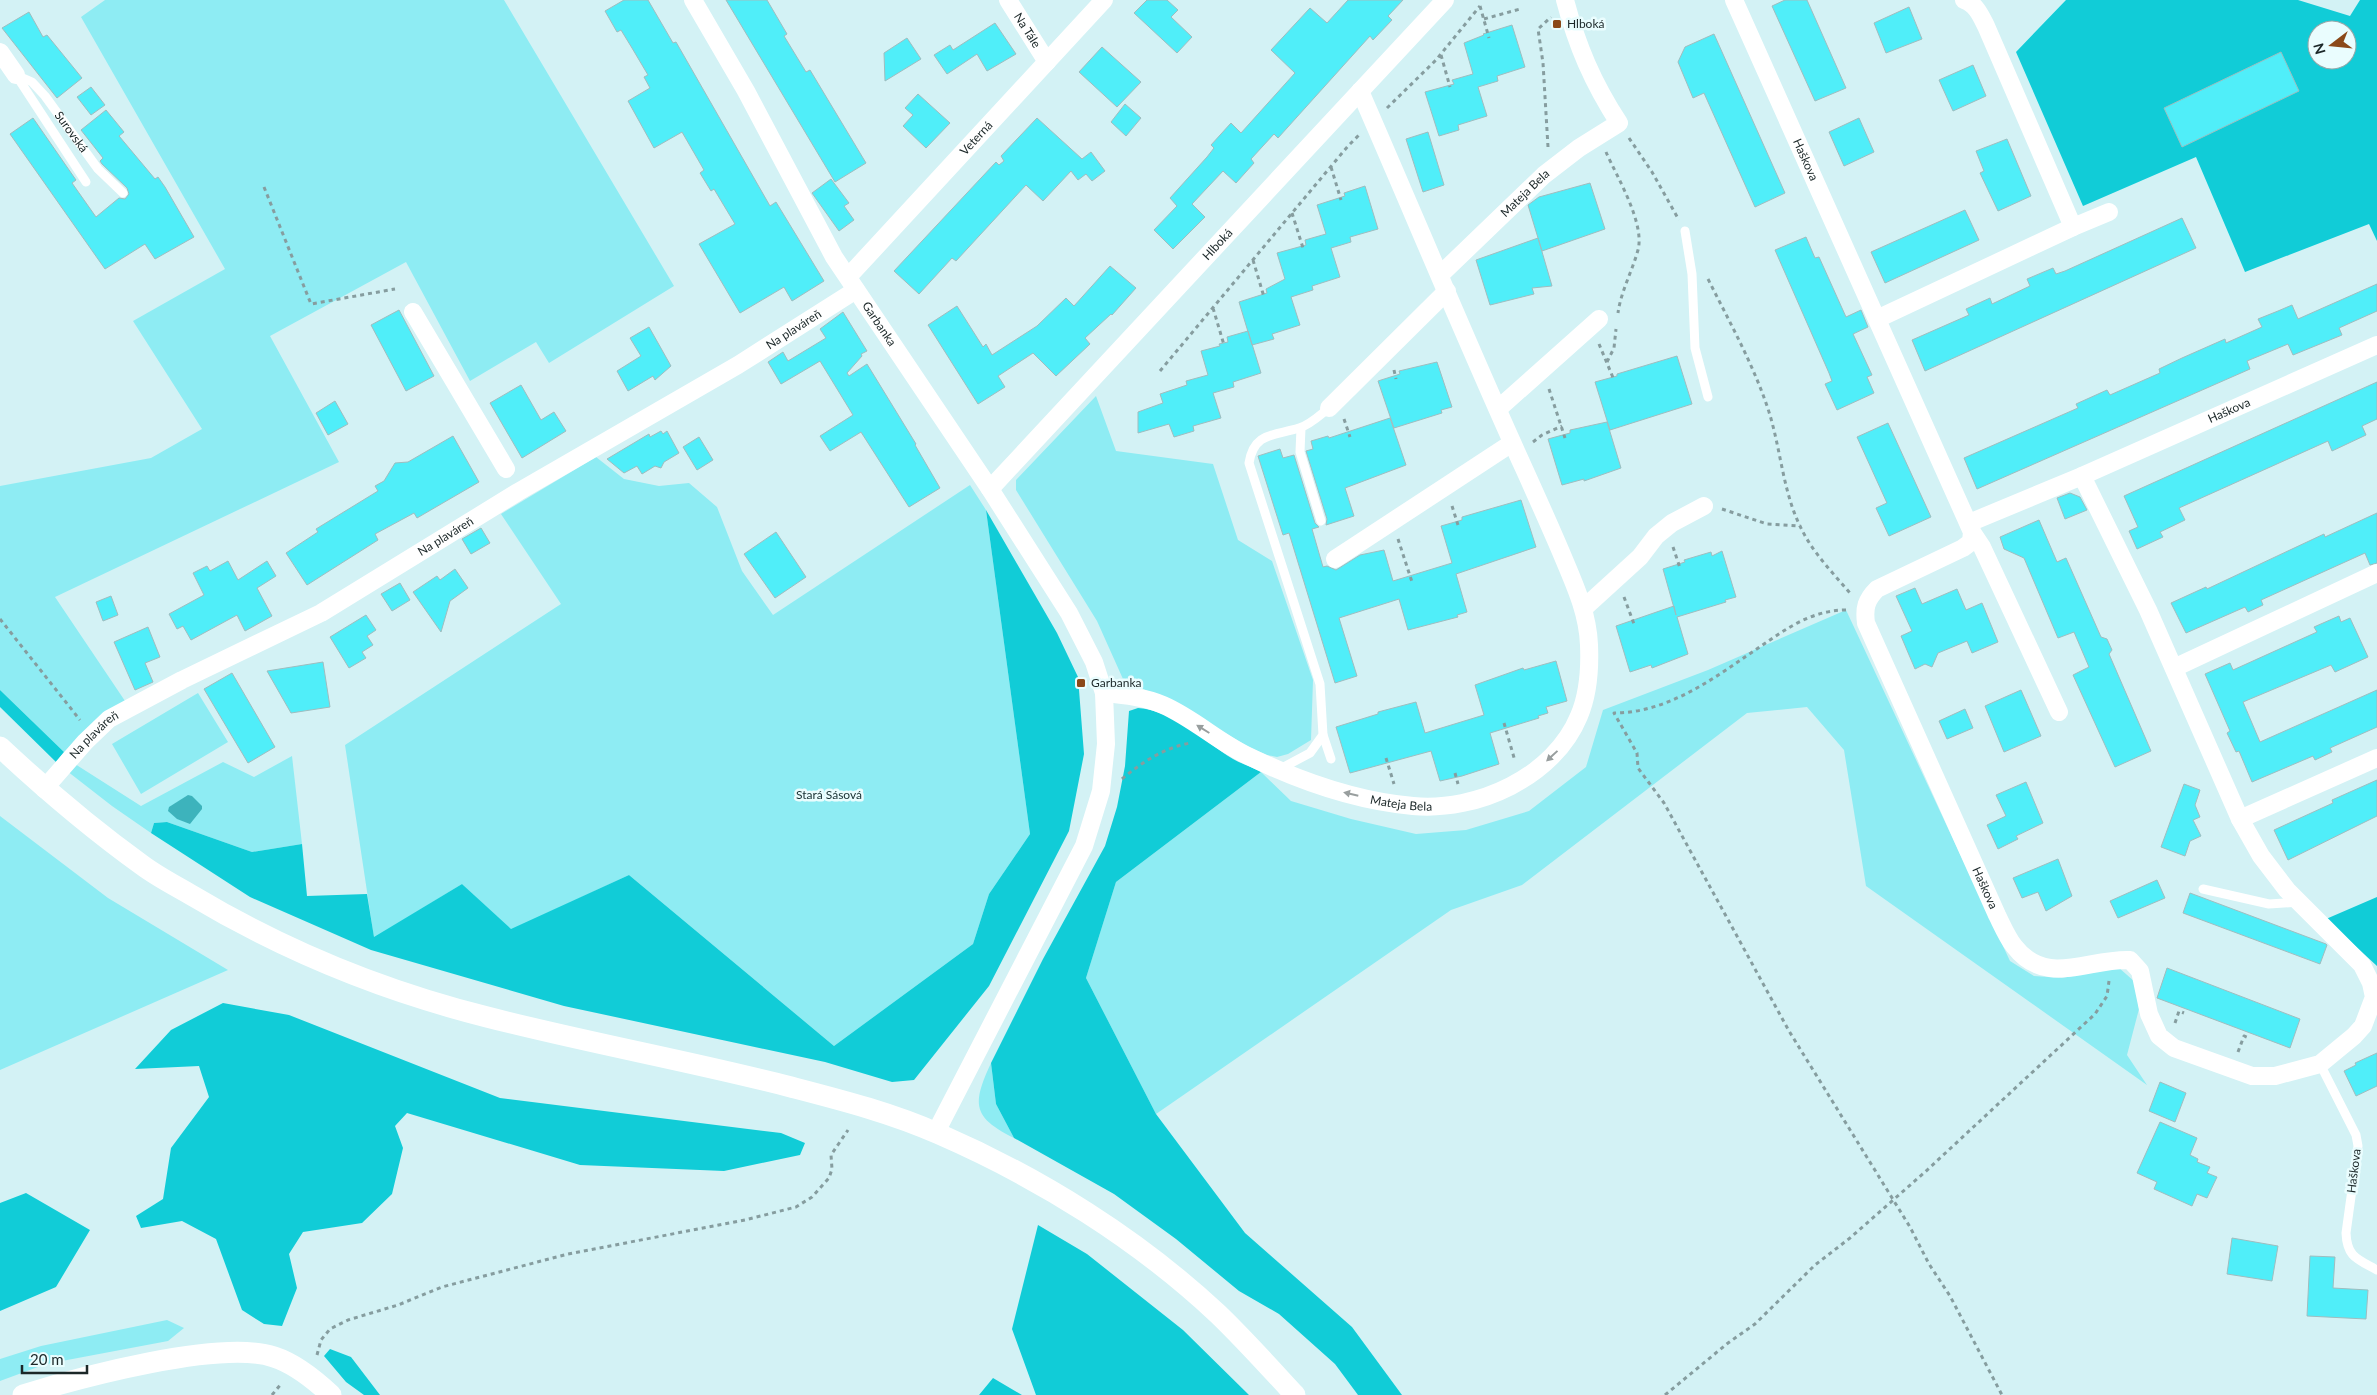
<svg xmlns="http://www.w3.org/2000/svg" width="2377" height="1395" font-family="Lato,sans-serif">
	<style>
		.green { fill: #8eecf3 }
		.forest { fill: #11ccd7; fill-rule: evenodd }
		.water { fill: #3db3bc }
		.building { fill: #50eef9; stroke: #9fbdbf }
		.lines { fill: none; stroke-linecap: round; stroke-linejoin: round }
		.path { stroke: #869d9f; stroke-width: 3; stroke-dasharray: 4 4; stroke-linecap: butt }
		.service { stroke: #fff; stroke-width: 9 }
		.minor { stroke: #fff; stroke-width: 18 }
		.tertiary { stroke: #fff; stroke-width: 21 }
		.oneway { fill: #989e9e }
		.poi-dot { fill: #8b4919; stroke: #eafdfe; stroke-width: 2 }
		.labels { text-anchor: middle; stroke-width: 5; stroke-linejoin: round; paint-order: stroke }
		.poi-label { font-size: 12px; fill: #1b2728; stroke: #eafdfe; text-anchor: start }
		.street-label { font-size: 12px; fill: #1b2728; stroke: #eafdfe }
		.park-label { font-size: 12px; fill: #162f31; stroke: #eafdfe }
	</style>
	<rect width="100%" height="100%" fill="#d3f2f5"/>
	<path class="green" d="M105 0H504L674 286 549 363 536 342 470 381 406 262 270 336 339 462 55 597 125 701 94 723 64 752 0 690V486L151 458 202 429 133 321 225 269 81 17Z
		M1096 396 1116 451 1213 464 1238 540 1272 561 1313 680 1311 740 1288 754 1277 757 1267 755 1249 747 1164 697 1140 688 1123 679 1097 621 1016 490V480Z
		M596 457 624 479 659 486 689 483 717 507 742 571 773 615 970 485 986 510 1030 834 989 894 973 944 834 1046 629 875 511 930 462 884 374 938 345 745 561 604 501 514Z
		M1846 610 2010 961 2034 976 2062 978 2118 967 2135 982 2139 1009 2127 1055 2147 1085 1866 886 1844 750 1807 707 1747 713 1522 885 1451 910 1156 1114 1086 978 1116 882 1261 772 1291 801 1351 819 1416 834 1466 830 1529 811 1586 767 1603 710 1708 670Z
		M198 693 228 742 141 794 112 744Z
		M292 756 302 844 252 852 167 822 154 823 151 833 112 806 67 771 75 764 141 806 223 762 254 777Z
		M0 816 108 898 228 970 0 1070Z
		M991 1063 996 1104 1014 1138C972 1117 972 1104 991 1063Z
		M167 1320 184 1328 168 1341 46 1364 0 1381V1359L41 1346Z"/>
	<path class="forest" d="M2066 0H2298L2350 16 2360 0H2377V241L2369 224 2245 272 2196 157 2083 206 2016 52ZM2317 30H2347V60H2317Z
		M986 510 1057 633 1078 677 1084 754 1069 831 989 986 914 1080 892 1082 825 1062 564 1006 371 950 250 897 151 833 154 823 167 822 252 852 302 844 307 896 367 894 374 937 462 884 511 929 629 875 834 1046 973 944 989 894 1030 834Z
		M0 690 64 752 56 762 0 707Z
		M1138 708C1175 711 1203 741 1233 759 1242 764 1252 767 1261 772L1116 882 1086 978 1156 1114 1245 1233 1352 1327 1402 1395H1358L1335 1364 1279 1314 1239 1291 1176 1239 1114 1194 1014 1138 996 1104 991 1063 1043 959 1105 846 1117 807 1125 766 1129 711Z
		M2377 897V966L2326 919Z
		M223 1003 289 1015 500 1098 781 1133 805 1143 800 1155 724 1171 580 1165 407 1113 395 1126 403 1148 392 1194 362 1223 303 1232 289 1254 297 1288 282 1326 264 1324 242 1310 216 1239 182 1221 141 1228 136 1216 163 1199 171 1148 209 1097 199 1066 135 1069 171 1030Z
		M26 1193 90 1230 56 1287 0 1311V1203Z
		M1038 1225 1087 1254 1183 1330 1249 1395H1036L1012 1329Z
		M330 1349 351 1357 380 1395H364L346 1382 324 1356Z
		M993 1378 1022 1395H979Z"/>
	<path class="water" d="M188 795 192 796 202 806V809L190 824 177 819 168 811 169 807Z"/>
	<path class="building" d="M624 0H648L673 43 676 42 770 206 776 202 824 281 792 301 784 287 740 313 699 244 735 224 714 189 711 191 700 173 704 170 682 132 654 148 628 101 650 88 644 77 648 75 632 48 621 30 617 32 605 11Z
		M726 0H767L787 34 784 36 806 72 810 70 866 163 835 182Z
		M1147 0H1167L1178 10 1171 17 1192 37 1177 53 1134 13Z
		M1348 0H1403L1388 16 1392 20 1373 40 1370 36 1278 138 1274 134 1251 159 1254 163 1236 183 1223 171 1192 204 1205 217 1173 249 1154 230 1177 206 1170 198 1207 157 1214 148 1211 145 1231 123 1241 133 1295 73 1271 50 1310 8 1327 23Z
		M1785 0H1807L1846 88 1815 101 1772 6Z
		M1909 7 1922 39 1886 53 1874 23Z
		M29 12 43 37 47 35 82 78 57 98 2 28Z
		M995 23 1016 54 987 71 977 54 947 74 934 55 950 45 953 50Z
		M1512 25 1525 67 1497 76 1498 81 1478 87 1487 116 1458 125 1459 130 1439 136 1425 92 1454 84 1452 80 1473 74 1464 43 1484 35 1483 34Z
		M1714 34 1785 193 1755 207 1704 93 1693 98 1678 62 1685 47Z
		M907 38 921 59 885 81 884 53Z
		M1102 47 1141 82 1117 107 1079 72Z
		M2281 52 2299 91 2182 147 2164 108Z
		M1973 65 1986 96 1953 111 1939 80Z
		M91 87 105 105 91 115 77 97Z
		M918 94 950 123 926 148 903 126 913 115 905 108Z
		M1125 104 1141 118 1126 136 1111 122Z
		M106 110 124 132 119 136 155 179 158 177 165 187 194 237 155 259 145 244 105 269 10 134 33 118 76 180 72 183 96 217 119 198 125 199 129 194 127 188 102 164 100 161 103 158 81 130Z
		M1037 118 1082 159 1091 152 1105 171 1092 181 1086 174 1078 180 1071 171 1043 201 1026 185 956 261 952 258 919 294 894 271 996 162 999 165 1004 161 1001 156Z
		M1859 118 1874 152 1844 166 1829 132Z
		M1428 132 1444 185 1423 192 1406 139Z
		M2007 139 2031 196 1998 211 1980 173 1984 171 1976 151Z
		M831 179 849 203 844 206 854 220 839 231 812 193Z
		M1590 183 1605 229 1542 251 1528 205 1539 197Z
		M1365 186 1378 229 1350 237 1351 242 1331 248 1340 277 1312 286 1313 290 1291 297 1300 325 1272 334 1274 339 1252 345 1239 302 1267 293 1266 289 1285 279 1277 253 1306 245 1305 240 1326 234 1317 205 1345 196 1344 193Z
		M1965 210 1979 240 1885 283 1871 252Z
		M2182 218 2196 248 1925 371 1912 340 1969 315 1966 309 1990 298 1992 304 2030 286 2027 279 2053 268 2056 274 2065 271Z
		M1806 237 1815 258 1819 257 1846 317 1861 310 1868 327 1853 334 1872 375 1867 377 1874 393 1837 410 1825 384 1832 381 1829 373 1775 250Z
		M1538 238 1552 286 1532 288 1534 294 1490 305 1476 260Z
		M1110 266 1136 288 1112 315 1111 314 1085 338 1090 344 1056 376 1033 353 998 376 1005 387 978 404 928 325 957 306 983 347 986 344 992 355 1037 326 1066 298 1074 306Z
		M2377 284V311L2339 328 2342 335 2293 355 2288 344 2247 361 2250 369 1977 489 1964 458 2078 408 2076 404 2107 390 2110 395 2160 373 2159 369 2182 358 2225 339 2226 343 2262 327 2258 319 2278 311 2292 305 2298 319Z
		M399 310 434 376 406 391 371 325Z
		M843 312 867 351 861 354 862 356 847 373 849 376 867 364 916 444 915 445 940 488 909 507 861 432 830 451 820 436 853 415 820 361 781 384 768 362 783 352 788 361 826 338 820 329Z
		M649 327 671 366 655 380 653 376 628 391 617 371 641 356 630 338Z
		M1248 331 1261 373 1233 382 1234 387 1213 393 1221 418 1193 426 1194 431 1174 437 1169 424 1138 433V412L1163 403 1160 394 1187 385 1186 381 1208 375 1201 351 1220 346 1219 344 1228 342 1227 337Z
		M1677 356 1692 404 1610 430 1595 382 1617 376V374Z
		M1437 362 1452 407 1441 410 1442 413 1394 428 1378 381 1400 374 1399 371Z
		M2377 382V419L2362 426 2366 435 2332 451 2328 441 2179 508 2185 520 2160 532 2163 537 2137 549 2129 531 2138 527 2124 496Z
		M521 385 541 420 554 412 566 431 522 458 490 403Z
		M335 401 348 424 328 435 316 413Z
		M1390 418 1406 465 1345 488 1354 516 1326 525 1327 519 1306 451 1313 449 1311 441 1328 436 1329 438Z
		M1607 422 1621 468 1584 481V479L1562 485 1548 439 1570 433V430Z
		M1888 423 1931 517 1889 536 1876 508 1887 503 1857 437Z
		M661 431 663 434 667 431 679 453 664 462 661 468 655 466 642 474 637 466 624 473 607 459 649 434 650 437Z
		M453 436 479 482 417 518 414 513 375 534 378 540 307 585 286 553 318 532 316 529 378 491 375 486 384 481 395 463 408 462Z
		M699 437 713 460 697 470 683 447Z
		M1280 449 1283 458 1294 455 1315 523 1319 527 1312 529 1323 567 1327 566 1336 570 1360 555 1384 550 1393 581 1452 563 1441 526 1462 520V517L1521 500 1536 547 1456 574 1467 612 1457 615 1458 617 1408 630 1399 599 1339 618 1357 676 1335 683 1289 533 1283 535 1258 456Z
		M2070 493 2080 497 2087 510 2065 519 2057 498Z
		M2377 513V563L2370 565 2365 553 2261 600 2263 605 2248 612 2245 607 2186 633 2171 603 2206 587 2207 589 2324 534 2325 537Z
		M2039 520 2057 562 2066 558 2101 637 2107 639 2112 650 2109 654 2151 751 2115 767 2073 675 2089 667 2074 632 2058 638 2024 558 2004 549 2000 537Z
		M481 528 490 543 471 554 462 539Z
		M776 532 806 577 775 598 744 554Z
		M1722 551 1736 597 1725 600 1726 602 1677 617 1688 654 1652 668 1651 665 1630 672 1616 626 1674 606 1676 615 1663 569 1685 562 1684 560 1711 552 1712 556Z
		M228 561 238 580 267 561 276 576 257 588 272 616 245 631 237 615 191 640 183 626 177 629 169 614 204 595 193 573 207 566 210 571Z
		M455 569 468 588 450 601 441 632 413 592 437 576 440 580Z
		M400 583 410 600 392 611 381 594Z
		M1915 588 1922 604 1957 589 1966 610 1982 603 1998 642 1972 653 1967 641 1938 653 1932 667 1925 664 1915 669 1901 636 1912 631 1896 596Z
		M111 596 118 615 103 621 96 602Z
		M366 615 376 630 367 636 373 645 362 652 366 658 349 668 330 637Z
		M2339 616 2341 622 2350 618 2368 657 2335 672 2331 665 2243 702 2260 742 2377 690V727L2330 748 2332 752 2315 760 2313 756 2252 782 2239 751 2236 752 2227 733 2230 731 2205 674 2230 663 2233 670 2317 632 2314 627Z
		M148 627 160 657 145 663 153 682 135 690 114 642Z
		M1556 661 1567 701 1546 707 1548 713 1538 716 1539 718 1490 733 1499 764 1462 776 1440 781 1431 751 1350 773 1336 727 1378 714V712L1416 702 1425 733 1484 715 1475 685 1523 668 1524 670Z
		M323 662 330 707 291 713 267 671Z
		M232 673 275 747 248 763 204 689Z
		M2021 690 2041 736 2004 752 1985 706Z
		M1965 709 1973 728 1947 739 1939 721Z
		M2377 780V816L2288 860 2274 830 2333 803 2332 800Z
		M2026 782 2043 823 2016 836 2018 839 1998 849 1987 825 2006 816 1996 795Z
		M2184 784 2200 790 2195 805 2200 817 2193 820 2201 836 2190 841 2185 856 2161 847Z
		M2058 859 2072 896 2046 911 2038 892 2022 898 2013 878Z
		M2157 880 2165 898 2118 918 2110 901Z
		M2190 893 2326 944 2327 945 2320 964 2183 913Z
		M2167 968 2300 1019 2290 1048 2157 998Z
		M2377 1053V1086L2356 1096 2344 1071 2356 1065 2355 1063Z
		M2160 1082 2186 1093 2175 1122 2149 1111Z
		M2160 1122 2197 1138 2190 1155 2198 1159 2197 1162 2210 1167 2207 1173 2217 1177 2207 1198 2197 1194 2192 1206 2154 1189 2157 1182 2137 1173Z
		M2232 1238 2278 1246 2272 1281 2227 1274Z
		M2310 1256 2335 1257 2333 1288 2368 1290 2366 1319 2307 1316Z"/>
	<g class="lines">
		<path class="path" d="M1480 6 1489 38
			M1484 19 1520 9
			M1441 55 1450 87
			M1387 108 1436 60 1480 6
			M1629 138 1652 172 1679 220
			M1548 147 1543 63 1538 29 1551 17
			M1606 152C1617 177 1645 223 1638 250 1632 272 1621 291 1618 313
			M1331 167 1341 200
			M264 187 311 304 395 289
			M1292 213 1303 248
			M1253 260 1264 297
			M1708 279C1729 321 1752 362 1767 406 1781 446 1782 492 1802 530 1814 554 1833 573 1850 593
			M1213 308 1224 345
			M1599 344 1614 380
			M1607 362 1614 348 1616 329
			M1394 370 1396 379
			M1160 371 1348 146 1359 135
			M1549 389 1565 438
			M1344 419 1350 437
			M1533 442 1542 435 1562 426
			M1452 506 1458 525
			M1722 509 1767 524 1800 526
			M1398 539 1412 582
			M1673 547 1680 568
			M1624 597 1634 624
			M1846 610C1806 610 1777 636 1745 657 1706 684 1663 713 1614 713L1637 753 1638 768 1664 803 1789 1031 1910 1227 1929 1264 1950 1296 2002 1395
			M0 619 80 720
			M1504 723 1515 761
			M1386 758 1394 784
			M1455 773 1458 784
			M1122 779C1142 762 1164 748 1190 743
			M2175 1023 2179 1011 2184 1013
			M2238 1052 2244 1036 2249 1038
			M317 1355 321 1340 330 1329 348 1320 398 1305 442 1287 568 1254 745 1220 796 1207 812 1197 829 1178 832 1169 831 1155 848 1130
			M272 1395 281 1384
			M1665 1395 1728 1343 1755 1324 1815 1265 1850 1238 1925 1172 2095 1014 2107 996 2109 981"/>
		<g class="service">
			<path id="s1" d="M16 75 32 82 45 96 98 169 123 193"/>
			<path d="M16 75 86 182"/>
			<path d="M1685 231 1692 274 1695 348 1708 397"/>
			<path d="M1301 428 1300 452 1321 521"/>
			<path d="M1323 735 1331 759"/>
			<path d="M1280 769 1310 753 1323 735 1320 684 1249 463C1254 432 1274 436 1299 428 1310 425 1320 415 1329 408"/>
			<path d="M2203 889 2269 904 2299 902"/>
			<path d="M2320 1064 2356 1135 2358 1146 2346 1233C2347 1257 2357 1259 2377 1270"/>
		</g>
		<g class="minor">
			<path id="s2" d="M693 0 746 91 834 257 990 489 1069 613 1094 662 1104 693 1106 744 1101 791 1084 846 936 1132"/>
			<path id="s3" d="M1008 0 1047 62"/>
			<path id="s4" d="M1734 0 1972 532 1971 542 1963 548 1877 589C1866 600 1864 608 1866 623L1997 915C2002 925 2007 937 2014 946 2046 988 2088 958 2130 960L2140 971 2149 1014 2159 1036 2174 1048 2252 1076H2275L2320 1064 2354 1036 2363 1026 2374 997 2371 983 2362 965 2287 890 2261 856 2240 819 2148 610 2082 476 1969 523"/>
			<path d="M0 52 16 75"/>
			<path d="M2073 227 2109 212"/>
			<path id="s5" d="M1440 275 1544 175 1579 148 1619 123C1593 83 1577 46 1565 0"/>
			<path id="s6" d="M848 277 1104 0"/>
			<path d="M413 312 506 469"/>
			<path d="M1877 319 2073 227 1986 26C1981 16 1976 4 1964 0"/>
			<path d="M1329 408 1447 291"/>
			<path d="M1498 409 1599 319"/>
			<path id="s7" d="M2082 476 2377 345"/>
			<path id="s8" d="M990 489 1445 0"/>
			<path d="M1972 532 1982 547 2059 712"/>
			<path d="M1335 559 1512 443"/>
			<path d="M1584 608 1640 557 1656 536 1672 523 1704 506"/>
			<path d="M2174 668 2377 573"/>
			<path id="s9" d="M1104 693C1124 695 1145 697 1163 705 1193 718 1217 741 1246 755 1297 780 1356 801 1413 806 1477 812 1554 777 1579 716 1588 695 1590 668 1589 645 1588 616 1577 590 1566 564 1549 523 1530 482 1512 442 1460 326 1411 208 1360 91"/>
			<path id="s10" d="M44 789 85 742 109 719 182 680 321 613 518 492 738 365 856 290"/>
			<path d="M2240 819 2377 758"/>
		</g>
		<path class="tertiary" d="M0 747C45 789 92 829 142 865 158 877 176 886 193 896 285 951 383 991 487 1017 588 1043 690 1061 791 1087 841 1100 892 1113 939 1134 1040 1178 1138 1239 1218 1314 1245 1340 1270 1368 1295 1395
			M23 1395C78 1378 221 1339 274 1357 296 1364 315 1380 331 1395"/>
	</g>
	<defs><path id="oneway-solid" d="M-6-.8H1V-3.2L6.5 0L1 3.2V.8H-6Z" transform="scale(1.25)"/></defs>
	<g class="oneway">
		<use href="#oneway-solid" transform="translate(1203 729) rotate(-148)"/>
		<use href="#oneway-solid" transform="translate(1552 756) rotate(137)"/>
		<use href="#oneway-solid" transform="translate(1351 794) rotate(-167)"/>
	</g>
	<g class="poi-dot">
		<rect x="1552" y="19" width="10" height="10" rx="2.5"/>
		<rect x="1076" y="678" width="10" height="10" rx="2.5"/>
	</g>
	<g class="labels">
		<g class="poi-label">
			<text x="1567" y="28">Hlboká</text>
			<text x="1091" y="687">Garbanka</text>
		</g>
		<g class="street-label">
			<text dy="4" stroke="none"><textPath href="#s3" startOffset="36">Na Tále</textPath></text>
			<text dy="4" stroke="none"><textPath href="#s1" startOffset="81">Surovská</textPath></text>
			<text dy="4" stroke="none"><textPath href="#s6" startOffset="189">Veterná</textPath></text>
			<text dy="4" stroke="none"><textPath href="#s4" startOffset="175">Haškova</textPath></text>
			<text dy="4" stroke="none"><textPath href="#s5" startOffset="118">Mateja Bela</textPath></text>
			<text dy="4" stroke="none"><textPath href="#s8" startOffset="334">Hlboká</textPath></text>
			<text dy="4" stroke="none"><textPath href="#s2" startOffset="374">Garbanka</textPath></text>
			<text dy="4" stroke="none"><textPath href="#s10" startOffset="884">Na plaváreň</textPath></text>
			<text dy="4" stroke="none"><textPath href="#s7" startOffset="161">Haškova</textPath></text>
			<text dy="4" stroke="none"><textPath href="#s10" startOffset="479">Na plaváreň</textPath></text>
			<text dy="4" stroke="none"><textPath href="#s10" startOffset="74">Na plaváreň</textPath></text>
			<text dy="4" stroke="none"><textPath href="#s9" startOffset="321">Mateja Bela</textPath></text>
			<text dy="4" stroke="none"><textPath href="#s4" startOffset="1026">Haškova</textPath></text>
			<text transform="translate(2354 1171) rotate(-83)" y="4">Haškova</text>
		</g>
		<g class="park-label">
			<text x="829" y="799">Stará Sásová</text>
		</g>
	</g>
	<g transform="translate(2332 45) rotate(254)"><circle r="24" fill="#eafdfe" stroke="#97a7a8"/>
	<path d="M0-4L9 19L0 12L-9 19Z" fill="#8b4919"/>
	<text y="-8" font-size="14" font-weight="bold" text-anchor="middle" fill="#1b2728">N</text>
	</g>
	<path d="M22 1365v8h65v-8" fill="none" stroke="#1b2728" stroke-width="2.5"/>
	<text x="30" y="1365" font-size="15" fill="#1b2728" stroke="#eafdfe" stroke-width="4" paint-order="stroke">20 m</text>
</svg>
